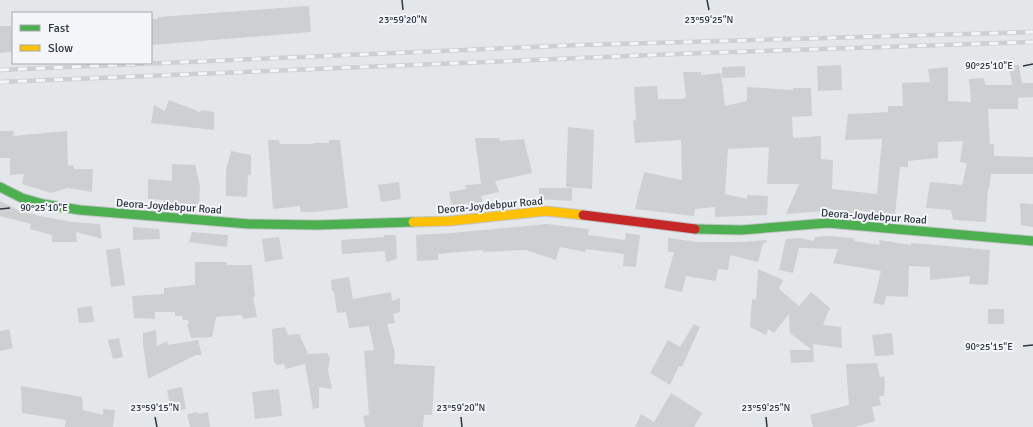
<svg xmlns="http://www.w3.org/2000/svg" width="1033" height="427" font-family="Signika,sans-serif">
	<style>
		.building { fill: #cdcfd1 }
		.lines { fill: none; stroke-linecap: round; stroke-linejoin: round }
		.fast-casing { stroke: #c2c5c7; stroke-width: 11 }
		.slow-casing { stroke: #c2c5c7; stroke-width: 11 }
		.jam-casing { stroke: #c2c5c7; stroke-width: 11 }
		.fast { stroke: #4caf50; stroke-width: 9 }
		.slow { stroke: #ffc107; stroke-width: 9 }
		.jam { stroke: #c62828; stroke-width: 9 }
		.rail-casing { stroke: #cdcfd1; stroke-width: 4.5 }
		.rail { stroke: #f3f5f8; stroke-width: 3; stroke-dasharray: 9; stroke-linecap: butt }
		.ticks { fill: none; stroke: #2c3641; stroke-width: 1.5 }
		.labels { text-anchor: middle; stroke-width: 4; stroke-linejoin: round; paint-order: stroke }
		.street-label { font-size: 11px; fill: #2c3641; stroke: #f3f5f8 }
		.ticks-label { font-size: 10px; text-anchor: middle; fill: #2c3641; stroke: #f3f5f8; stroke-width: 4; stroke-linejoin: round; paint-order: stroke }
	</style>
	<rect width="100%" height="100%" fill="#e4e7e9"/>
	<path class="building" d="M309 6 311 32 151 45V19H158V17Z
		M0 26H11L13 52 0 53Z
		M841 65 842 90 818 91 817 66Z
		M1019 65 1022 83H1033V97L1018 98V109H988L990 144H994V156L1033 157V174H991L989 189H988L986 222 953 220 951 210 926 208 930 182 962 185 967 163 960 162 963 141 938 142V158L908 161V167H900L895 214 883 213V214L859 210 858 213 827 211 786 214 799 184H767L769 147 728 149 725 194 747 199V195L768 196 767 215 715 217V207L695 209 694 216 635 209 644 172 682 180 681 140 635 143 633 120 636 121 634 87 657 86 658 99H681L686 98 683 72H701V75L721 73 725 106 747 101V87L793 90V88H811L812 116 792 117 793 138 821 136V159L833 160 832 189 877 194 882 139 845 140 848 114 888 112V106H903L902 83 930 82 928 69 948 67V101L971 102 969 79 984 78 985 85H1012L1009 66Z
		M745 66V77L722 78V67Z
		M169 100 200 112 201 110 214 112V130L151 123 154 105 165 111Z
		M568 127 594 130 592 189 566 187Z
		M0 131H14L13 136 67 131 68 166 73 165 74 169H93L92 192 68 188 51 193 22 184 24 174 10 175V158H0Z
		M475 138H500L499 141 524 139 532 173 495 181 499 192 481 196 483 204 468 206V203L452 207 449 192 466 189 465 185 481 184Z
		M268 140H279L280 144H313V143H329V140H340L348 208 314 212H301L300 206 273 209Z
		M231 151 251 155V176L248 175 247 197 226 196V170Z
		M172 164 195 165 200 186 199 206 164 204V200L148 199V179L172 181Z
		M399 182 401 199 381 202 378 185Z
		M539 188H572V201L539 199Z
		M0 201 18 210 40 216 72 222 100 224 102 239 76 232 77 242H52V235L30 229 31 224 0 216Z
		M1020 203 1033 204V227L1021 225Z
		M546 224 589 229 588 235 625 240 626 233 640 235 636 267 623 266 624 254 586 249 585 252 560 247 556 260 526 250 483 252V250L438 254V260L417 261 416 235 452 233Z
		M133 227 159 229 160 239 133 240Z
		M192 232 228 235 227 247 189 242Z
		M384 235H396L397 259 386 262 385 251 342 254 341 240 384 237Z
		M828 236 854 238V241L880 245 879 240 911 245V243L925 244 990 250 988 285 969 284 970 276 930 280V267L909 266 908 297 886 296 884 305 873 303 881 271 833 263 838 249 799 248 793 273 779 270 786 239 800 238 814 241 815 237Z
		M279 237 283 259 265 262 262 239Z
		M668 238 697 242H741L767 240 766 243H763L758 262 730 255 728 270 718 269 716 281 686 276 682 292 664 288 674 252H668Z
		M120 248 125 285 111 287 106 250Z
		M195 262H227V265H252L255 297H253L257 317 243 319 242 315 216 317 212 337 191 338 187 324H189L188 320H183L182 316H175V312H155V319L134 318 132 296 164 294V288L195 285Z
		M758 269 783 280 779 289 799 306 811 292 830 308 823 325 841 327 842 348 813 344 814 362 791 363 790 350H812L790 333 789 314 774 333 768 329 766 335 750 327 752 299 756 300Z
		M349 277 353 299 391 292 392 301 400 298V312L393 314 395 323 387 324 395 353 394 364 435 366 432 415H424L423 427H365L363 416 369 415 364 351 374 350 369 326 349 328 346 312 337 313 334 291H332L331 280Z
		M92 306 94 322 79 323 77 308Z
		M988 309H1004V324H988Z
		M694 324 700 327 682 367 679 366 670 385 650 373 668 340 680 347Z
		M285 327 288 335 299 334 308 354 327 353 330 358 328 370 332 389 319 387V408L313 409 305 364 286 369 284 364 277 365 274 362 272 329Z
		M9 329 13 348 0 351V331Z
		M156 330 157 346 167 341 168 345 198 340 202 355H196L148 379 143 344V333Z
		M892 333 894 355 875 356 872 335Z
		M119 338 123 357 113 359 108 340Z
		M877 363 880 377 884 376 885 382 884 396H879L881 405 872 407 875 421 855 427H813L810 415 849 405 846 364Z
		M21 386 82 397 83 410 103 415V409L115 410 113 427H65L66 420 22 413Z
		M182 387 186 409 171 412 167 390Z
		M279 389 282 416 255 419 252 392Z
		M671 393 702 413 694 427H635L641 414 654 422Z
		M198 412V414L208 412 210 427H190L187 414Z"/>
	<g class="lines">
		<defs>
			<path id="fast" d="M0 187 22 198 43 204 80 210 249 224 317 225 413 222
				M695 229 741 230 828 223 1033 241"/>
			<path id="slow" d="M413 222 450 221 546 211 583 215"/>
			<path id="jam" d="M583 215 695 229"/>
		</defs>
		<use href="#fast" class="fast-casing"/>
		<use href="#slow" class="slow-casing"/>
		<use href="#jam" class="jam-casing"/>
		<use href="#fast" class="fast"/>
		<use href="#slow" class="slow"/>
		<use href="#jam" class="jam"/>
		<defs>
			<path id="rail" d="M0 70 580 45 1033 32
				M0 82 701 53 1033 42"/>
		</defs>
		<use href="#rail" class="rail-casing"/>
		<use href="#rail" class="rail"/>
	</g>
	<path class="ticks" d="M402 0 403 10M707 0 709 10M1023 66 1033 64M0 209 10 208M1023 346 1033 345M155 417 157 427M461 417 462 427M766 417 767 427"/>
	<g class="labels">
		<g class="street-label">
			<text transform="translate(490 205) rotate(-5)" y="4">Deora-Joydebpur Road</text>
			<text transform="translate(169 206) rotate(4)" y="4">Deora-Joydebpur Road</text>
			<text transform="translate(874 216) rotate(4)" y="4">Deora-Joydebpur Road</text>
		</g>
	</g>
	<g class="ticks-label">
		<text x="403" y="23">23°59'20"N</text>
		<text x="709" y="23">23°59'25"N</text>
		<text x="989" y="69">90°25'10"E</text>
		<text x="44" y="211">90°25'10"E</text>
		<text x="989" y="350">90°25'15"E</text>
		<text x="155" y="411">23°59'15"N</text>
		<text x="461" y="411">23°59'20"N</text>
		<text x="766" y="411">23°59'25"N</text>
	</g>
	<rect x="12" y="12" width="140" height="52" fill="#f3f5f8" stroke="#a3a9af"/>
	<rect x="20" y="25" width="20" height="6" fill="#4caf50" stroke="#a3a9af"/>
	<text x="48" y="32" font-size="12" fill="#2c3641">Fast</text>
	<rect x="20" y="45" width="20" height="6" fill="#ffc107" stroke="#a3a9af"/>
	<text x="48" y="52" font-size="12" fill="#2c3641">Slow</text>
</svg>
